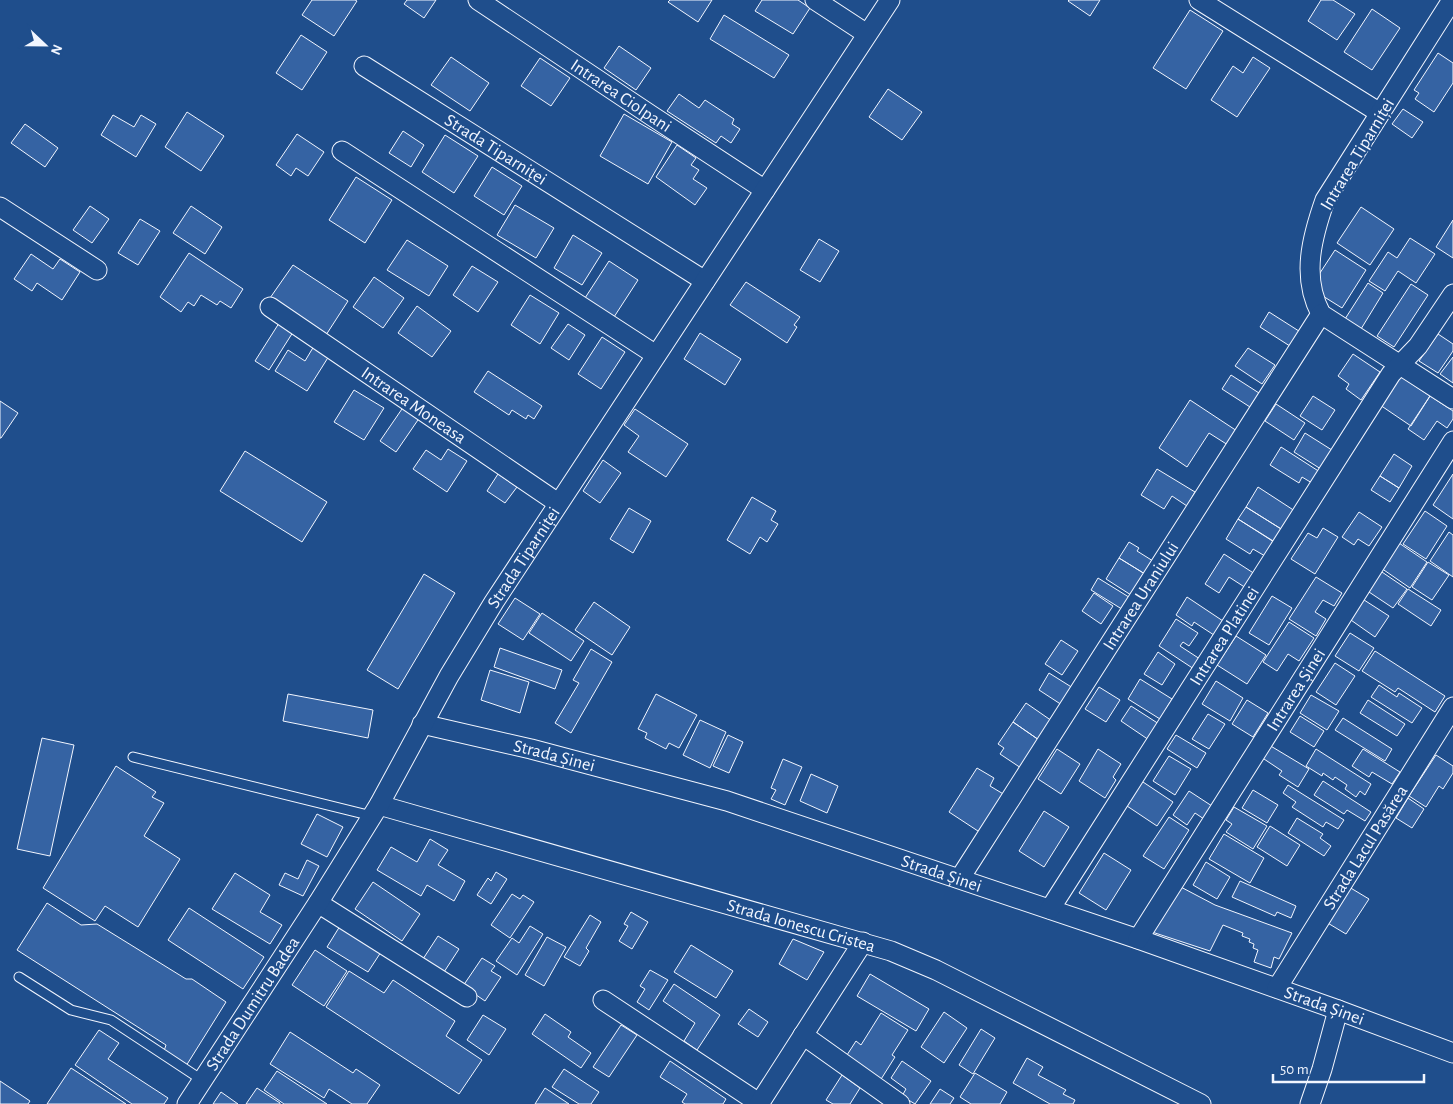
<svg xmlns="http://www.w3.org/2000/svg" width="1453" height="1104" font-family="'Alegreya Sans',sans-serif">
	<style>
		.building { fill: #3563a3; stroke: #f2f6ff }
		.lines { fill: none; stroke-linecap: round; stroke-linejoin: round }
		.service-casing { stroke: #f2f6ff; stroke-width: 11 }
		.minor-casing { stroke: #f2f6ff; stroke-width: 21 }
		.service { stroke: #1f4e8c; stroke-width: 9 }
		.minor { stroke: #1f4e8c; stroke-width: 19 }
		.labels { text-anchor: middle; stroke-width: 4; stroke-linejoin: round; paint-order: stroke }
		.street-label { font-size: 18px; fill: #f2f6ff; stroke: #1f4e8c }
	</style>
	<rect width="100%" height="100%" fill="#1f4e8c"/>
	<path class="building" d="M312 0H355L357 1 334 36 302 15Z
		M407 0H436L424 18 404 4Z
		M670 0H712L698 22 668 2Z
		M762 0H798L810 8 793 34 755 11Z
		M1069 0H1100L1090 16 1068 1Z
		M1321 0H1333L1355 14 1337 40 1308 21Z
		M1372 9 1400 28 1372 70 1344 52Z
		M1190 10 1223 31 1186 89 1153 68Z
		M724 15 789 55 774 78 710 39Z
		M301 35 327 52 302 90 276 73Z
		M619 46 651 68 636 90 604 68Z
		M1438 53 1453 63V83L1434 112 1415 99 1419 93 1414 90Z
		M451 57 489 83 470 111 431 85Z
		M1253 57 1270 68 1237 117 1211 100 1233 66 1243 73Z
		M540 58 570 78 551 106 521 86Z
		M888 89 922 112 902 140 869 117Z
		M679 94 699 108 705 100 734 119 732 124 740 129 731 143 721 136 716 143 667 111Z
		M1403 109 1423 122 1412 138 1392 124Z
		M187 112 224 136 201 171 165 147Z
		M624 114 672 142 648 184 600 156Z
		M113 115 134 127 141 115 156 124 136 157 101 135Z
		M25 124 58 148 45 167 11 143Z
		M403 131 424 145 411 167 389 153Z
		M297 134 324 152 308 176 296 168 291 176 276 165Z
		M445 135 478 156 454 193 422 172Z
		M677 145 696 158 691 165 699 170 693 179 707 188 695 205 656 177Z
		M492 167 522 186 504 215 474 196Z
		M356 177 392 200 365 243 329 220Z
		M515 205 554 228 536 258 497 235Z
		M90 206 109 219 92 243 73 230Z
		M191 206 222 227 205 254 173 233Z
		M1361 207 1394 229 1370 265 1337 243Z
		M140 219 160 231 138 265 118 253Z
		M1453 220V258L1436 247Z
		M573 235 602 253 582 285 554 268Z
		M1410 238 1435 254 1416 283 1398 271 1385 291 1369 281 1388 252 1397 258Z
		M819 239 839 251 820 282 800 270Z
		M407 240 448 266 429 296 387 270Z
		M1335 250 1366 270 1342 308 1318 293 1316 279Z
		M189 253 243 289 231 308 220 301 217 305 201 295 194 306 188 302 181 312 160 297Z
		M31 254 53 269 60 259 80 272 62 300 37 283 32 291 14 279Z
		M609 261 638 280 614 317 585 298Z
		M293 265 348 301 326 335 270 298Z
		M472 266 498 282 478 312 453 295Z
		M374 277 404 298 383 328 353 307Z
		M746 282 800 317 794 325 797 327 787 343 730 305Z
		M1368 283 1383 293 1361 329 1345 319Z
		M1411 284 1428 295 1394 347 1377 336Z
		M530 295 559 313 540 344 511 325Z
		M417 306 451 331 432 357 398 333Z
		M1269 312 1302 333 1293 348 1260 327Z
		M281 320 295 329 269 370 255 361Z
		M568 324 585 335 569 360 551 348Z
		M700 333 741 359 725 385 684 359Z
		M1438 334 1453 344V351L1438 373 1419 361Z
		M602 337 625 352 601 389 578 374Z
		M314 346 329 356 307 391 275 371 288 350 305 361Z
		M1248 348 1275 365 1262 384 1235 366Z
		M1353 354 1380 372 1361 400 1346 389 1349 384 1338 376Z
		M1453 357V383L1440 374Z
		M488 371 542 406 534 419 528 415 526 419 512 410 509 415 474 392Z
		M1231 375 1259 393 1250 407 1222 389Z
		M1400 376 1430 396 1411 426 1380 405Z
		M354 390 384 408 364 440 334 422Z
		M1313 396 1335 410 1322 430 1300 416Z
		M1430 396 1453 411V419L1447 428 1437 421 1424 440 1408 429Z
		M1190 400 1237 431 1228 445 1209 433 1187 467 1159 448Z
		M0 401 18 413 1 438H0Z
		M1276 404 1305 423 1294 440 1265 421Z
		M404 406 420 417 396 452 380 441Z
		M635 409 688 444 666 477 628 452 639 436 624 425Z
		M1305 433 1335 452 1324 471 1294 452Z
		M1281 447 1320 472 1312 483 1302 477 1299 483 1270 465Z
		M448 449 467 461 447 492 413 469 426 450 441 460Z
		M245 451 327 502 302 542 220 491Z
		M1394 454 1412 466 1399 488 1380 476Z
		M603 460 621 473 600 503 583 491Z
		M1157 469 1195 492 1187 506 1172 496 1164 509 1141 495Z
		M498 474 517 487 505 503 487 491Z
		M1453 474V519L1433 505Z
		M1380 476 1399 488 1390 502 1371 490Z
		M1258 487 1298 513 1286 532 1246 507Z
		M752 497 776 511 771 520 778 524 767 542 760 537 750 554 727 540Z
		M1246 507 1286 532 1278 544 1238 519Z
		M629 508 651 521 633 553 610 539Z
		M1425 511 1447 526 1426 559 1403 544Z
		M1359 512 1382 527 1369 546 1358 539 1354 545 1342 537Z
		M1238 519 1274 542 1265 556 1253 549 1250 554 1226 539Z
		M1323 528 1338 537 1315 574 1291 559 1308 533 1317 538Z
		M1449 532 1453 535V577L1430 561Z
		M1129 542 1139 548 1137 551 1153 561 1145 574 1119 558Z
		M1399 543 1427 562 1410 588 1381 568Z
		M1224 554 1255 574 1246 588 1229 577 1219 593 1205 584Z
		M1119 558 1145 574 1131 595 1106 579Z
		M1428 562 1449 575 1432 600 1412 587Z
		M1379 570 1407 589 1393 608 1366 590Z
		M424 574 455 593 398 689 367 670Z
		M1316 577 1342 593 1334 606 1323 600 1315 612 1326 619 1316 636 1289 619Z
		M1098 578 1132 599 1125 611 1091 590Z
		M1408 589 1441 610 1431 626 1398 604Z
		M1094 593 1113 606 1101 624 1082 611Z
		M1272 596 1292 608 1269 645 1249 633Z
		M1187 597 1226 623 1217 637 1194 622 1192 626 1176 615Z
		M515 598 540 614 523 640 498 624Z
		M1361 598 1389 616 1375 637 1348 618Z
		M594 602 630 627 612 655 575 630Z
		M542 613 584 641 571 661 529 633Z
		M1176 619 1198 633 1189 646 1183 642 1180 646 1203 661 1197 671 1159 646Z
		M1289 622 1314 638 1299 661 1288 654 1277 671 1263 662Z
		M1350 633 1374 648 1359 671 1335 656Z
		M1236 636 1266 655 1247 684 1217 665Z
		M1061 640 1078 651 1062 675 1045 664Z
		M500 648 562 670 555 689 494 667Z
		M591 649 612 662 571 733 555 723 579 683 573 680Z
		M1375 651 1445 696 1435 712 1398 688 1395 692 1362 671Z
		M1158 652 1175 664 1162 685 1144 674Z
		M1335 663 1355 676 1336 705 1316 692Z
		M490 670 529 682 520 713 481 700Z
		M1049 673 1073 688 1062 705 1039 690Z
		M1140 679 1172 699 1160 719 1128 699Z
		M1216 681 1243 698 1230 721 1202 704Z
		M1379 685 1397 697 1399 693 1422 708 1412 723 1371 697Z
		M1099 687 1120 700 1106 722 1085 709Z
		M288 694 373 710 368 738 283 721Z
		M656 694 697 715 679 748 669 743 666 749 645 738 647 733 638 729Z
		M1311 695 1339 711 1327 730 1300 713Z
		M1247 700 1268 713 1253 737 1232 724Z
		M1368 700 1405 724 1397 736 1360 713Z
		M1026 703 1052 721 1039 740 1013 722Z
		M1131 706 1159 724 1149 740 1121 721Z
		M1208 714 1225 724 1209 749 1192 739Z
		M1300 716 1324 731 1314 747 1290 732Z
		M1343 718 1392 749 1385 761 1335 730Z
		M700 720 726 732 710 768 683 755Z
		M1013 722 1039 740 1021 768 1000 754 1004 748 998 744Z
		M728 735 743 742 729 773 713 766Z
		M1176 735 1206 753 1197 768 1167 749Z
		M42 738 74 745 50 856 17 849Z
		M1269 745 1309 769 1298 787 1279 775 1282 771 1261 757Z
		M1057 749 1080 764 1061 794 1038 779Z
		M1098 749 1121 764 1113 777 1116 780 1105 798 1079 781Z
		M1316 749 1371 784 1365 795 1360 791 1356 797 1345 789 1347 785 1335 777 1333 780 1323 773 1322 776 1306 766Z
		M1363 749 1400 772 1392 784 1372 772 1369 777 1352 766Z
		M1436 755 1453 766V773L1443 789 1439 786 1426 807 1409 796Z
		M1169 756 1191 769 1175 795 1153 781Z
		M783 759 802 767 785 805 771 799 776 790 771 788Z
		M116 766 156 792 152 797 164 803 144 836 180 859 138 927 105 906 95 921 43 888Z
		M977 768 994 778 990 786 1005 795 981 833 949 812Z
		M811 774 838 786 827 813 800 801Z
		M1140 780 1173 802 1157 826 1124 804Z
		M1323 781 1371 812 1365 821 1347 810 1344 814 1314 795Z
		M1288 785 1344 820 1338 829 1326 822 1323 827 1292 807 1296 802 1283 793Z
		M1253 790 1278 805 1267 823 1242 808Z
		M1189 791 1212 806 1204 819 1195 813 1187 825 1173 815Z
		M1408 798 1424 809 1412 828 1396 818Z
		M1234 807 1267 826 1253 849 1226 832 1232 824 1226 820Z
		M1044 811 1069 827 1044 867 1019 851Z
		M317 814 343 827 327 857 301 844Z
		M1169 817 1189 830 1164 869 1143 856Z
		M1297 818 1323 834 1320 838 1331 846 1324 856 1288 833Z
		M1270 826 1300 845 1287 866 1257 847Z
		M1224 834 1264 858 1250 883 1209 859Z
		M430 839 448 850 438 865 465 881 454 901 427 885 421 896 377 870 391 847 417 862Z
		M1104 853 1131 870 1106 910 1079 893Z
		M307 860 319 866 303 896 279 885 285 873 298 879Z
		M1206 862 1230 877 1217 899 1193 885Z
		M496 872 507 879 491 904 477 895 488 878 491 881Z
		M235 873 270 895 260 912 282 925 270 944 212 909Z
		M1240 881 1296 906 1291 918 1277 912 1275 916 1232 897Z
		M373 882 420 914 402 941 355 909Z
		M1177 885 1215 905 1292 933 1279 959 1274 957 1271 968 1254 962 1258 950 1253 948 1254 944 1249 942 1250 939 1242 936 1243 933 1223 925 1210 951 1149 931Z
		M1349 887 1369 899 1346 934 1326 922Z
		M512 894 520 899 523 895 534 902 510 938 491 925Z
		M47 903 81 925 97 924 186 979H192L226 1002 186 1066 164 1051 166 1045 17 950Z
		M189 908 264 957 243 989 168 940Z
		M631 912 648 922 632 949 619 941 628 926 624 924Z
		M590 915 601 922 586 948 589 951 580 966 564 957Z
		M340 926 381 952 368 972 327 947Z
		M530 926 543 934 517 975 496 961 512 938 519 943Z
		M438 936 459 949 444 972 423 959Z
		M547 937 566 947 544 986 525 975Z
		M793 939 824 952 807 980 779 964Z
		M691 945 733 971 716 998 674 972Z
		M315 950 347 971 324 1006 292 985Z
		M482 958 495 966 491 971 501 977 485 1001 463 986Z
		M650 970 668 980 649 1010 637 1002 645 989 640 986Z
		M349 971 384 993 393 980 455 1021 446 1036 482 1060 459 1094 326 1007Z
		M870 974 929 1009 916 1031 857 996Z
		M674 984 720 1015 697 1050 684 1041 695 1023 663 1001Z
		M749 1009 768 1022 758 1037 738 1024Z
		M944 1012 967 1028 944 1063 921 1047Z
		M881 1013 908 1030 892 1055 895 1057 878 1084 847 1065 852 1058 847 1055 856 1041 861 1045Z
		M545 1014 571 1032 568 1037 591 1053 581 1068 532 1034Z
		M483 1015 506 1029 489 1055 467 1040Z
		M621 1025 637 1035 609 1077 593 1067Z
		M981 1029 995 1038 973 1074 959 1065Z
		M99 1030 119 1043 108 1059 168 1098 164 1104H132L75 1065Z
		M290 1032 353 1073 356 1069 380 1085 367 1104H352L329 1089 324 1098 270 1064Z
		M1027 1058 1043 1067 1038 1075 1066 1090 1063 1094 1075 1100 1073 1104H1050L1013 1083Z
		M670 1061 726 1099 723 1104H685L682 1102 687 1094 660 1077Z
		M902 1061 931 1081 915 1104 902 1096 906 1089 891 1078Z
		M71 1068 126 1104H47Z
		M564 1069 599 1092 591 1104H579L552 1087Z
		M277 1071 327 1104H284L264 1090Z
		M975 1073 1007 1092 1000 1104H971L960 1097Z
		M842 1075 860 1088 850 1104H833L826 1100Z
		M0 1081 30 1101 28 1104H0Z
		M257 1088 280 1103V1104H246Z
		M545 1088 569 1104H535Z
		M940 1089 954 1098 950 1104H930Z
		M221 1092 238 1104H213Z"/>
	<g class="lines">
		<defs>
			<path id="service" d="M133 757 372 816
				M19 977 71 1010 111 1020 202 1080"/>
			<g id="minor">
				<path id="s1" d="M478 0 652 116 765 190"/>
				<path d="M815 0 867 34"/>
				<path d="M1199 0 1380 113"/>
				<path d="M1452 0 1325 200C1312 237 1301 277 1321 314L1453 399"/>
				<path id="s2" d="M364 66 705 281"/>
				<path d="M342 151 656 355"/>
				<path d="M0 207 97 270"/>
				<path id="s3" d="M270 307 558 503"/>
				<path id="s4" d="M422 724 531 749 727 801 1138 939 1338 1010 1453 1053"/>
				<path id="s5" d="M379 805 891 951 936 970 1201 1104"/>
				<path id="s6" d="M960 878 1321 314"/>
				<path d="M318 903 467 997"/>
				<path id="s7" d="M1050 909 1391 374 1418 346 1453 294"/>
				<path id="s8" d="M1138 939 1453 441"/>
				<path id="s9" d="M1277 988 1453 707"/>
				<path d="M603 1000 759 1103"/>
				<path d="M803 1035 900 1104"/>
				<path id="s10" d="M187 1104 318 903 379 805 449 676 494 602 890 0"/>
				<path d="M759 1104 863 942"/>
				<path d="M1310 1104 1322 1069 1338 1010"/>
			</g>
		</defs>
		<use href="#service" class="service-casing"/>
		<use href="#minor" class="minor-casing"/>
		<use href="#service" class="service"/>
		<use href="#minor" class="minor"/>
	</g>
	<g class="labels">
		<g class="street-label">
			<text dy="6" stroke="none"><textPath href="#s1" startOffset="172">Intrarea Ciolpani</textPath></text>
			<text dy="6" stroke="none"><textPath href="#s2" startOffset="156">Strada Tiparniței</textPath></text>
			<text transform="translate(1357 154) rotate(-59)" y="6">Intrarea Tiparniței</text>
			<text dy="6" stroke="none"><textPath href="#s3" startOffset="174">Intrarea Moneasa</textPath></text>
			<text dy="6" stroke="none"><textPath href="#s10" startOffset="642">Strada Tiparniței</textPath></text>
			<text dy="6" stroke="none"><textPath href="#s6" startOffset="335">Intrarea Uraniului</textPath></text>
			<text dy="6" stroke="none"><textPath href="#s7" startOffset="324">Intrarea Platinei</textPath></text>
			<text dy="6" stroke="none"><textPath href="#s8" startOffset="295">Intrarea Șinei</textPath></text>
			<text dy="6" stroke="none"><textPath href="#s4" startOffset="136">Strada Șinei</textPath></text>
			<text dy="6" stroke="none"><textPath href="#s9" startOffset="166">Strada Lacul Pasărea</textPath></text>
			<text dy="6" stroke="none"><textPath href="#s4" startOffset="541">Strada Șinei</textPath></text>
			<text dy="6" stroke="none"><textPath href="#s5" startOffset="439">Strada Ionescu Cristea</textPath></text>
			<text dy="6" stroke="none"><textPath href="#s10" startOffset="120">Strada Dumitru Badea</textPath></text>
			<text dy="6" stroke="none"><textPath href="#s4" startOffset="946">Strada Șinei</textPath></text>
		</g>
	</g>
	<g transform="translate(45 45) rotate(112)" stroke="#1f4e8c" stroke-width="4" paint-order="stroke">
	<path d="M0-4L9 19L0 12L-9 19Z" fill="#f2f6ff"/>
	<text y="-8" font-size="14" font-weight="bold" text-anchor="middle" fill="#f2f6ff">N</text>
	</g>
	<path d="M1273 1074v8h151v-8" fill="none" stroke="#f2f6ff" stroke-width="2.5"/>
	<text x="1280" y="1074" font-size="15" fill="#f2f6ff" stroke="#1f4e8c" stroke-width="4" paint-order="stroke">50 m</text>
</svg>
